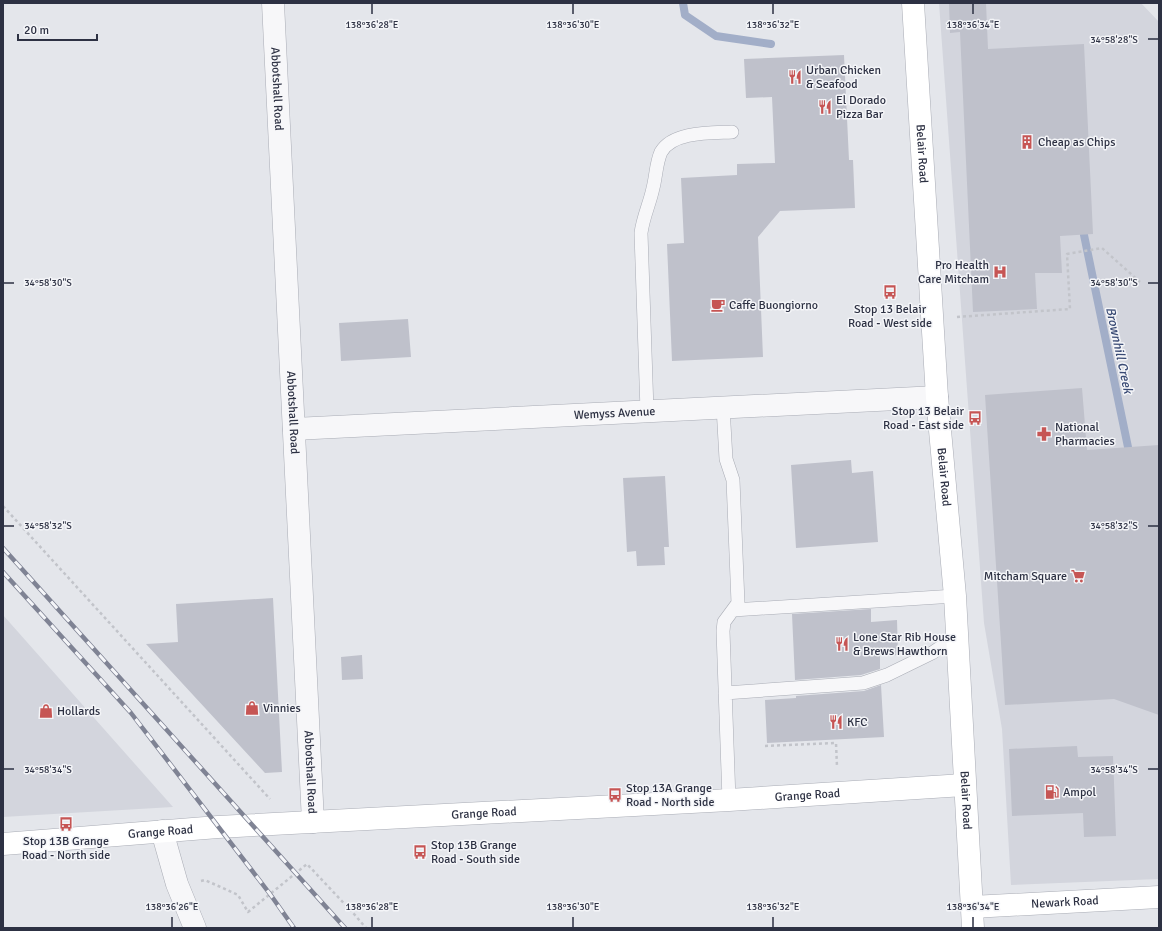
<svg xmlns="http://www.w3.org/2000/svg" width="1162" height="931" font-family="Signika,sans-serif">
	<style>
		.built { fill: #d3d5dd }
		.lines { fill: none; stroke-linecap: round; stroke-linejoin: round }
		.stream { stroke: #a2aec8; stroke-width: 8 }
		.building { fill: #bfc1cb }
		.lane-casing { stroke: #a9acb5; stroke-width: 14 }
		.street-casing { stroke: #a9acb5; stroke-width: 23 }
		.secondary-casing { stroke: #a9acb5; stroke-width: 23 }
		.path { stroke: #c2c4ca; stroke-width: 2.5; stroke-dasharray: 3 3; stroke-linecap: butt }
		.lane { stroke: #f7f7f9; stroke-width: 13 }
		.street { stroke: #f7f7f9; stroke-width: 22 }
		.secondary { stroke: #fff; stroke-width: 22 }
		.rail-casing { stroke: #7f8394; stroke-width: 4.5 }
		.rail { stroke: #f4f5f8; stroke-width: 3; stroke-dasharray: 9; stroke-linecap: butt }
		.ticks { fill: none; stroke: #2d3143; stroke-width: 1.5 }
		.labels { text-anchor: middle; stroke-width: 3; stroke-linejoin: round; paint-order: stroke }
		.poi-label { font-size: 12px; fill: #2d3143; stroke: #f4f5f8; text-anchor: start }
		.street-label { font-size: 12px; fill: #2d3143; stroke: #f4f5f8 }
		.water-label { font-size: 13px; font-style: italic; fill: #394a74; stroke: #f4f5f8 }
		.ticks-label { font-size: 10px; text-anchor: middle; fill: #2d3143; stroke: #f4f5f8; stroke-width: 3; stroke-linejoin: round; paint-order: stroke }
	</style>
	<rect width="100%" height="100%" fill="#e4e6eb"/>
	<path class="built" d="M939 3H1141L1159 22V879L1011 885 1002 729 984 623Z
		M3 615 173 807 3 817Z"/>
	<g class="lines">
		<path class="stream" d="M683 3 685 15 716 36 771 44
			M1084 235 1128 447"/>
	</g>
	<path class="building" d="M949 3H986L988 49 1084 44 1093 234 1060 236 1062 273H1035L1037 309 973 312 960 32 950 33Z
		M844 55 849 160H853L855 208 780 211 758 237 763 357 672 361 667 244 684 243 681 178 737 175V164L775 163 772 97 746 98 744 59Z
		M408 319 411 357 341 361 339 323Z
		M1082 388 1087 450 1159 445V715L1114 699 1005 705 985 395Z
		M851 460 852 473 873 471 878 542 796 548 791 465Z
		M665 476 669 547H664L665 565 637 566 636 551 627 552 623 478Z
		M273 598 282 772 265 773 146 644 178 642 176 604Z
		M871 609V622L897 620 898 655 880 656V669L861 675 795 680 792 614Z
		M362 655 363 679 342 680 341 657Z
		M881 685 884 737 767 743 765 700 796 698V696L864 691Z
		M1077 746 1078 757 1113 756 1116 836 1084 837 1083 813 1012 816 1009 749Z"/>
	<g class="lines">
		<defs>
			<path id="lane" d="M723 407 726 459 733 480 738 603 724 622 723 631 729 800
				M647 411 641 233C643 217 650 203 653 188 656 177 656 163 661 152 673 131 712 133 732 132
				M733 610 955 596
				M725 693 863 683 887 675 932 653 957 636"/>
			<g id="street">
				<path id="s1" d="M273 3 313 822"/>
				<path id="s2" d="M294 429 937 397"/>
				<path d="M162 831 177 884 195 928"/>
			</g>
			<g id="secondary">
				<path id="s3" d="M913 3 937 397 955 596 973 928"/>
				<path id="s4" d="M3 844 218 827 729 800 964 785"/>
				<path id="s5" d="M972 907 1159 897"/>
			</g>
		</defs>
		<use href="#lane" class="lane-casing"/>
		<use href="#street" class="street-casing"/>
		<use href="#secondary" class="secondary-casing"/>
		<path class="path" d="M957 317 1070 309 1067 254 1102 248 1140 282
			M3 506 270 799
			M765 746 836 743 837 767
			M201 881 205 880 238 895 248 912 307 864 354 914 366 928"/>
		<use href="#lane" class="lane"/>
		<use href="#street" class="street"/>
		<use href="#secondary" class="secondary"/>
		<defs>
			<path id="rail" d="M3 548 345 928
				M3 572 131 713 270 894 294 928"/>
		</defs>
		<use href="#rail" class="rail-casing"/>
		<use href="#rail" class="rail"/>
	</g>
	<path class="ticks" d="M372 4V14M573 4V14M773 4V14M973 4V14M1148 39H1158M4 283H14M1148 283H1158M4 526H14M1148 526H1158M4 769H14M1148 769H1158M172 917V927M372 917V927M573 917V927M773 917V927M973 917V927"/>
	<defs>
		<symbol id="restaurant-bare" viewBox="-9 -9 18 18"><path d="M-5-6h1v4h1v-4h1v4h1v-4h1v5L-1.5 .5V6h-2V.5L-5-1ZM5-6V6H3V1.5H1.5Q1.5-4 5-6Z" fill="#c65554" stroke="#f4f5f8" stroke-width="2.5" paint-order="stroke"/></symbol>
		<symbol id="building-bare" viewBox="-9 -9 18 18"><path d="M-4-6H4V6H1V3H-1V6H-4ZM-2.5-4.3h1.7v1.8h-1.7ZM.8-4.3h1.7v1.8H.8ZM-2.5-1h1.7V.8h-1.7ZM.8-1h1.7V.8H.8Z" fill="#c65554" stroke="#f4f5f8" stroke-width="2.5" paint-order="stroke"/></symbol>
		<symbol id="hospital-bare" viewBox="-9 -9 18 18"><path d="M-5-5h3v3.5h4V-5h3V5h-3V1.5h-4V5h-3Z" fill="#c65554" stroke="#f4f5f8" stroke-width="2.5" paint-order="stroke"/></symbol>
		<symbol id="bus-bare" viewBox="-9 -9 18 18"><path d="M-5-6H5V4H4V6H2V4H-2V6H-4V4H-5ZM-3.5-4V0h7V-4ZM-3.5 1.2v1.5H-2V1.2ZM2 1.2v1.5H3.5V1.2Z" fill="#c65554" stroke="#f4f5f8" stroke-width="2.5" paint-order="stroke"/></symbol>
		<symbol id="cafe-bare" viewBox="-9 -9 18 18"><path d="M-5.5-4.5H6V0H3Q3 3.5 0 3.5H-2.5Q-5.5 3.5-5.5 0ZM3-3.2v2h1.7v-2ZM-6 4.5H4V6H-6Z" fill="#c65554" stroke="#f4f5f8" stroke-width="2.5" paint-order="stroke"/></symbol>
		<symbol id="pharmacy-bare" viewBox="-9 -9 18 18"><path d="M-2-6h4v4h4v4h-4v4h-4v-4h-4v-4h4Z" fill="#c65554" stroke="#f4f5f8" stroke-width="2.5" paint-order="stroke"/></symbol>
		<symbol id="supermarket-bare" viewBox="-9 -9 18 18"><path d="M-6-5.5h2.5l.6 2H6L4.5 2H-2.5L-4.4-4H-6ZM-1.5 3.2a1.3 1.3 0 1 0 .1 0ZM3 3.2a1.3 1.3 0 1 0 .1 0Z" fill="#c65554" stroke="#f4f5f8" stroke-width="2.5" paint-order="stroke"/></symbol>
		<symbol id="shop-bare" viewBox="-9 -9 18 18"><path d="M-5-2.5h2.3a2.7 3.5 0 0 1 5.4 0H5L5.5 6h-11ZM-1.5-2.5h3a1.5 2.3 0 0 0-3 0Z" fill="#c65554" stroke="#f4f5f8" stroke-width="2.5" paint-order="stroke"/></symbol>
		<symbol id="fuel-bare" viewBox="-9 -9 18 18"><path d="M-5.5-6h7V0h2V4h1.3V-2.5L3-4.5l.8-.8L6-3V5H2.5V1h-1V6h-7ZM-4.2-4.7v3.2H.2V-4.7Z" fill="#c65554" stroke="#f4f5f8" stroke-width="2.5" paint-order="stroke"/></symbol>
	</defs>
	<g fill-rule="evenodd">
		<use href="#restaurant-bare" x="785" y="67" width="20" height="20"/>
		<use href="#restaurant-bare" x="815" y="97" width="20" height="20"/>
		<use href="#building-bare" x="1017" y="132" width="20" height="20"/>
		<use href="#hospital-bare" x="990" y="262" width="20" height="20"/>
		<use href="#bus-bare" x="880" y="282" width="20" height="20"/>
		<use href="#cafe-bare" x="708" y="295" width="20" height="20"/>
		<use href="#bus-bare" x="965" y="408" width="20" height="20"/>
		<use href="#pharmacy-bare" x="1034" y="424" width="20" height="20"/>
		<use href="#supermarket-bare" x="1068" y="566" width="20" height="20"/>
		<use href="#restaurant-bare" x="832" y="634" width="20" height="20"/>
		<use href="#shop-bare" x="242" y="698" width="20" height="20"/>
		<use href="#shop-bare" x="36" y="701" width="20" height="20"/>
		<use href="#restaurant-bare" x="826" y="712" width="20" height="20"/>
		<use href="#fuel-bare" x="1042" y="782" width="20" height="20"/>
		<use href="#bus-bare" x="605" y="785" width="20" height="20"/>
		<use href="#bus-bare" x="56" y="814" width="20" height="20"/>
		<use href="#bus-bare" x="410" y="842" width="20" height="20"/>
	</g>
	<g class="labels">
		<g class="poi-label">
			<text x="806" y="74">Urban Chicken<tspan x="806" dy="14">&amp; Seafood</tspan></text>
			<text x="836" y="104">El Dorado<tspan x="836" dy="14">Pizza Bar</tspan></text>
			<text x="1038" y="146">Cheap as Chips</text>
			<text x="989" y="269" text-anchor="end">Pro Health<tspan x="989" dy="14">Care Mitcham</tspan></text>
			<text x="729" y="309">Caffe Buongiorno</text>
			<text x="890" y="313" text-anchor="middle">Stop 13 Belair<tspan x="890" dy="14">Road - West side</tspan></text>
			<text x="964" y="415" text-anchor="end">Stop 13 Belair<tspan x="964" dy="14">Road - East side</tspan></text>
			<text x="1055" y="431">National<tspan x="1055" dy="14">Pharmacies</tspan></text>
			<text x="1067" y="580" text-anchor="end">Mitcham Square</text>
			<text x="853" y="641">Lone Star Rib House<tspan x="853" dy="14">&amp; Brews Hawthorn</tspan></text>
			<text x="263" y="712">Vinnies</text>
			<text x="57" y="715">Hollards</text>
			<text x="847" y="726">KFC</text>
			<text x="626" y="792">Stop 13A Grange<tspan x="626" dy="14">Road - North side</tspan></text>
			<text x="1063" y="796">Ampol</text>
			<text x="66" y="845" text-anchor="middle">Stop 13B Grange<tspan x="66" dy="14">Road - North side</tspan></text>
			<text x="431" y="849">Stop 13B Grange<tspan x="431" dy="14">Road - South side</tspan></text>
		</g>
		<g class="street-label">
			<text dy="4" stroke="none"><textPath href="#s1" startOffset="86">Abbotshall Road</textPath></text>
			<text dy="4" stroke="none"><textPath href="#s3" startOffset="151">Belair Road</textPath></text>
			<text dy="4" stroke="none"><textPath href="#s1" startOffset="410">Abbotshall Road</textPath></text>
			<text dy="4" stroke="none"><textPath href="#s2" startOffset="321">Wemyss Avenue</textPath></text>
			<text dy="4" stroke="none"><textPath href="#s3" startOffset="475">Belair Road</textPath></text>
			<text dy="4" stroke="none"><textPath href="#s1" startOffset="770">Abbotshall Road</textPath></text>
			<text dy="4" stroke="none"><textPath href="#s4" startOffset="806">Grange Road</textPath></text>
			<text dy="4" stroke="none"><textPath href="#s3" startOffset="799">Belair Road</textPath></text>
			<text dy="4" stroke="none"><textPath href="#s4" startOffset="482">Grange Road</textPath></text>
			<text dy="4" stroke="none"><textPath href="#s4" startOffset="158">Grange Road</textPath></text>
			<text dy="4" stroke="none"><textPath href="#s5" startOffset="93">Newark Road</textPath></text>
		</g>
		<g class="water-label">
			<text transform="translate(1120 350) rotate(78)" y="5">Brownhill Creek</text>
		</g>
	</g>
	<g class="ticks-label">
		<text x="372" y="28">138°36'28"E</text>
		<text x="573" y="28">138°36'30"E</text>
		<text x="773" y="28">138°36'32"E</text>
		<text x="973" y="28">138°36'34"E</text>
		<text x="1114" y="43">34°58'28"S</text>
		<text x="48" y="286">34°58'30"S</text>
		<text x="1114" y="286">34°58'30"S</text>
		<text x="48" y="529">34°58'32"S</text>
		<text x="1114" y="529">34°58'32"S</text>
		<text x="48" y="773">34°58'34"S</text>
		<text x="1114" y="773">34°58'34"S</text>
		<text x="172" y="910">138°36'26"E</text>
		<text x="372" y="910">138°36'28"E</text>
		<text x="573" y="910">138°36'30"E</text>
		<text x="773" y="910">138°36'32"E</text>
		<text x="973" y="910">138°36'34"E</text>
	</g>
	<rect width="1162" height="931" fill="none" stroke="#2d3143" stroke-width="8"/>
	<path d="M18 34v6h79v-6" fill="none" stroke="#2d3143" stroke-width="2"/>
	<text x="24" y="34" font-size="12" fill="#2d3143" stroke="#f4f5f8" stroke-width="3" paint-order="stroke">20 m</text>
</svg>
